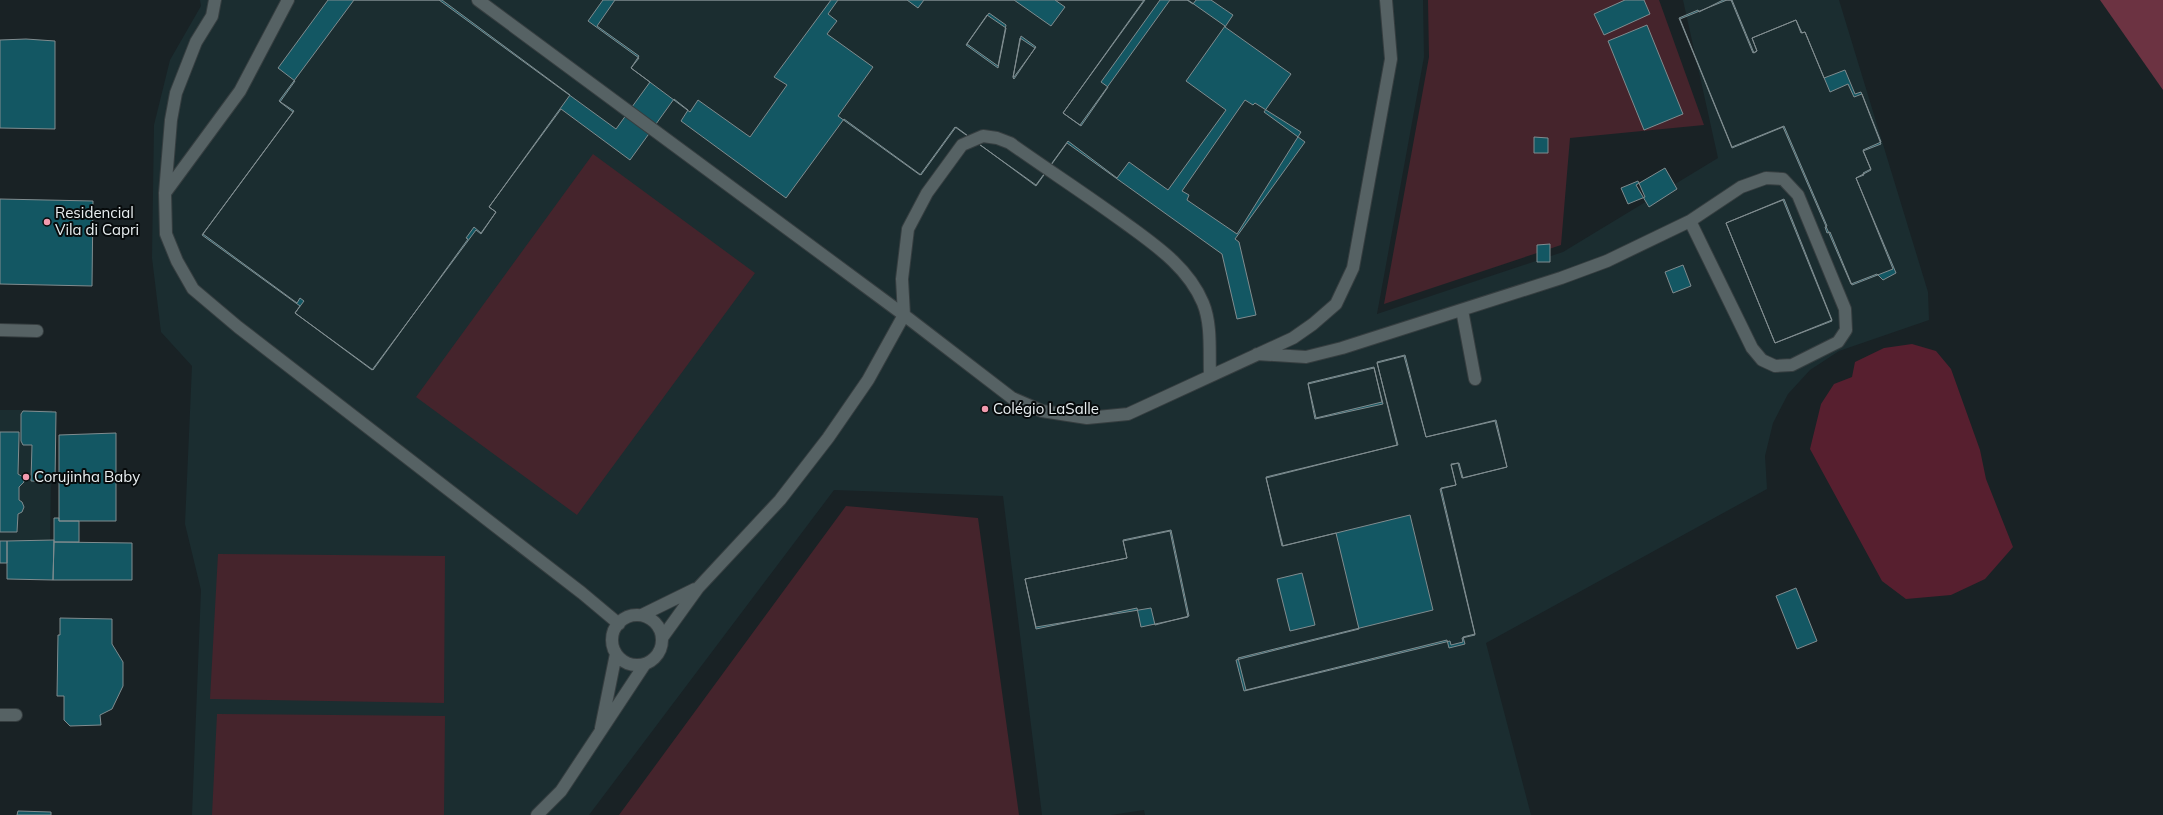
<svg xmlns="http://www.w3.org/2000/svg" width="2163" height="815" font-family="Mulish,sans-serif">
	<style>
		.built { fill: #1b2d30 }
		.green { fill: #45242c }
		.forest { fill: #6c3342 }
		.water { fill: #571f2f }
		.building { fill: #135763; stroke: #808c8f; fill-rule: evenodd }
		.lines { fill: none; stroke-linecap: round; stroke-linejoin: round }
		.lane-casing { stroke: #363e40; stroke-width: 14 }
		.street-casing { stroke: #363e40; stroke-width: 14 }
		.lane { stroke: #566264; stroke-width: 12 }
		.street { stroke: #566264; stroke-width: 12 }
		.poi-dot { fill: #f29aae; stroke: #070b0c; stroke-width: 1.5 }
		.labels { text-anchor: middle; stroke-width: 4; stroke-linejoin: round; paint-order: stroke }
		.poi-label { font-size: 15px; fill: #e8eef0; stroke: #070b0c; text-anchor: start }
	</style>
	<rect width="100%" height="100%" fill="#192225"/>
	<path class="built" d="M200 0H1423L1424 57 1377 314 1563 252 1718 158 1683 0H1839L1928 292 1929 320 1839 351 1810 370 1788 394 1773 423 1765 456 1767 489 1486 643 1531 815H1145L1144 810 1111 815H1042L1003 496 834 490 589 815H192L201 590 185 524 192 366 161 332 152 258 154 125 170 60 201 6Z
		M0 410H52L50 545 0 544Z"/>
	<path class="green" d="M1428 0H1659L1704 125 1570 138 1561 245 1384 304 1429 57Z
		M593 154 755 273 577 515 416 397Z
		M846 506 978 518 1019 815H619Z
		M218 554 445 556 444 703 210 699Z
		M217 714 445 716 444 815H212Z"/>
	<path class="forest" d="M2100 0H2163V90Z"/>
	<path class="water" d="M1912 344 1936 351 1951 369 1980 450 1986 479 2013 547 1985 579 1951 595 1906 599 1882 581 1810 449 1821 404 1834 384 1852 377 1855 362 1884 348Z"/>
	<path class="building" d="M328 0H439L616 129 650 82 631 68 639 58 588 21 603 0H1144L1063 113 1081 126 1108 87 1101 82 1160 0H1187L1193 4 1196 0H1211L1233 15 1225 27 1291 74 1264 112 1305 142 1235 239 1239 242 1256 315 1237 319 1222 254 1067 143 1036 186 956 127 921 175 844 119 786 198 681 121 688 110 674 99 630 160 561 109 489 207 496 212 481 234 476 230 372 370 295 313 300 306 202 235 293 112 280 102 295 81 278 68ZM987 15 1006 28 998 68 966 45ZM1020 38 1035 48 1014 79 1013 78Z
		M354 0H442L570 95 489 207 496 212 481 233 474 227 466 238 468 239 373 370 295 313 304 301 300 298 297 303 203 234 294 111 279 101Z
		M615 0H831L774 77 787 85 750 137 698 100 690 112 631 68 639 56 597 26Z
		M838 0H907L918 8 924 0H1014L1051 26 1065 7 1055 0H1145L1063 113 1080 125 1170 0H1188L1225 26 1186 81 1226 110 1168 190 1129 162 1117 178 1068 141 1036 185 955 127 920 175 838 116 873 67 827 34 837 21 828 14ZM989 13 1006 25 998 66 967 44ZM1021 36 1036 47 1014 77H1013Z
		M1625 0H1644L1650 14 1604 35 1594 14Z
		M1723 0H1732L1754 53 1757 51 1752 38 1796 20 1801 33 1805 32 1824 78 1845 70 1855 94 1861 92 1881 144 1863 151 1871 169 1863 173 1864 175 1856 178 1896 273 1883 280 1877 274 1851 284 1783 127 1732 148 1679 18 1698 10 1699 12Z
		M1727 0H1731L1753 53 1757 51 1752 38 1796 20 1802 33 1805 32 1830 92 1848 84 1854 97 1862 94 1881 142 1863 150 1871 170 1856 178 1893 269 1852 285 1830 232 1827 233 1825 227 1827 226 1784 126 1732 147 1680 19Z
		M1647 25 1683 114 1644 130 1608 41Z
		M26 39 55 41V129L0 128V40Z
		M1245 100 1253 105 1255 103 1301 132 1237 234 1187 200 1189 195 1182 191Z
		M1534 137 1548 138V153H1534Z
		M1665 168 1677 189 1649 207 1636 185Z
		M1638 181 1645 197 1628 204 1621 188Z
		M0 199 93 201 92 286 0 284Z
		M1784 199 1832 320 1775 343 1726 223Z
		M1783 200 1832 321 1775 343 1726 223Z
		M1550 244V262H1537V245Z
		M1683 265 1691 286 1673 293 1665 272Z
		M1405 355 1426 437 1496 420 1507 467 1463 478 1459 463 1451 464 1456 485 1441 488 1475 634 1463 637 1465 644 1449 648 1447 640 1246 690 1238 658 1433 610 1410 515 1283 546 1266 478 1397 445 1377 362Z
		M1404 356 1426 437 1495 421 1507 467 1462 478 1458 463 1451 465 1456 485 1440 489 1475 635 1462 638 1463 642 1451 645 1450 641 1244 691 1236 660 1359 629 1336 533 1282 546 1266 477 1398 445 1377 363Z
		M1374 367 1382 402 1316 418 1308 383Z
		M1374 368 1383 404 1315 419 1308 384Z
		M23 411 56 412 55 482 31 481 32 445H23L21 441V414Z
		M0 432H19V436L18 474 23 477 24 482 19 487V500L22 502 24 507 22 512 18 514 17 532H0Z
		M116 433V521H59V435Z
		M54 518H59V521H79V542H54Z
		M1171 530 1189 616 1155 625 1151 608 1036 627 1025 579 1127 558 1123 540Z
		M1170 531 1188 617 1141 627 1137 608 1036 629 1025 579 1127 558 1123 541Z
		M54 540 53 580 7 579V541Z
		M0 541H7V563H0Z
		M54 542 132 543V580H53Z
		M1302 573 1315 625 1290 631 1277 579Z
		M1796 588 1817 641 1797 649 1776 596Z
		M60 618 112 619V644L123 662V686L112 709 100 715 101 725 70 726 64 720V696H57L58 635H60Z
		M18 811 51 812V815H17Z"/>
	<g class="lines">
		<defs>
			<path id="lane" d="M215 0 212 16 196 42 176 93 171 120 165 193 166 234 177 261 193 289 238 327 582 593 619 624
				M478 0 904 315 1012 398 1042 411 1087 418 1128 414 1293 338 1313 324 1336 304 1353 268 1391 59 1386 0
				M165 193 240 91 288 0
				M1462 310 1475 379
				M1257 354 1306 357 1342 348 1561 278 1607 261 1690 221 1741 187 1766 178 1783 179 1798 195 1845 309 1846 330 1838 342 1792 365 1775 366 1762 360 1752 348 1690 221
				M642 615 695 589
				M612 640a25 25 0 1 1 50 0a25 25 0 1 1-50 0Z
				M662 638 698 588 780 500 828 438 868 380 904 315 902 279 908 229 927 193 962 145 983 136 997 138 1010 143C1048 170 1087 195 1125 223 1155 245 1188 267 1203 303 1212 325 1209 352 1210 375
				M601 728 616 654
				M537 815 561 791 645 664"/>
			<path id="street" d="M0 330 37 331
				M0 715H16"/>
		</defs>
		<use href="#lane" class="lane-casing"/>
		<use href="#street" class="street-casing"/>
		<use href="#lane" class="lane"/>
		<use href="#street" class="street"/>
	</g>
	<g class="poi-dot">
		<circle cx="47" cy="222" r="4"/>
		<circle cx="985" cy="409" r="4"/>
		<circle cx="26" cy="477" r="4"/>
	</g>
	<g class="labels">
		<g class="poi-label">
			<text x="55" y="218">Residencial<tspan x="55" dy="17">Vila di Capri</tspan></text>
			<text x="993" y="414">Colégio LaSalle</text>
			<text x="34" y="482">Corujinha Baby</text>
		</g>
	</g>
</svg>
